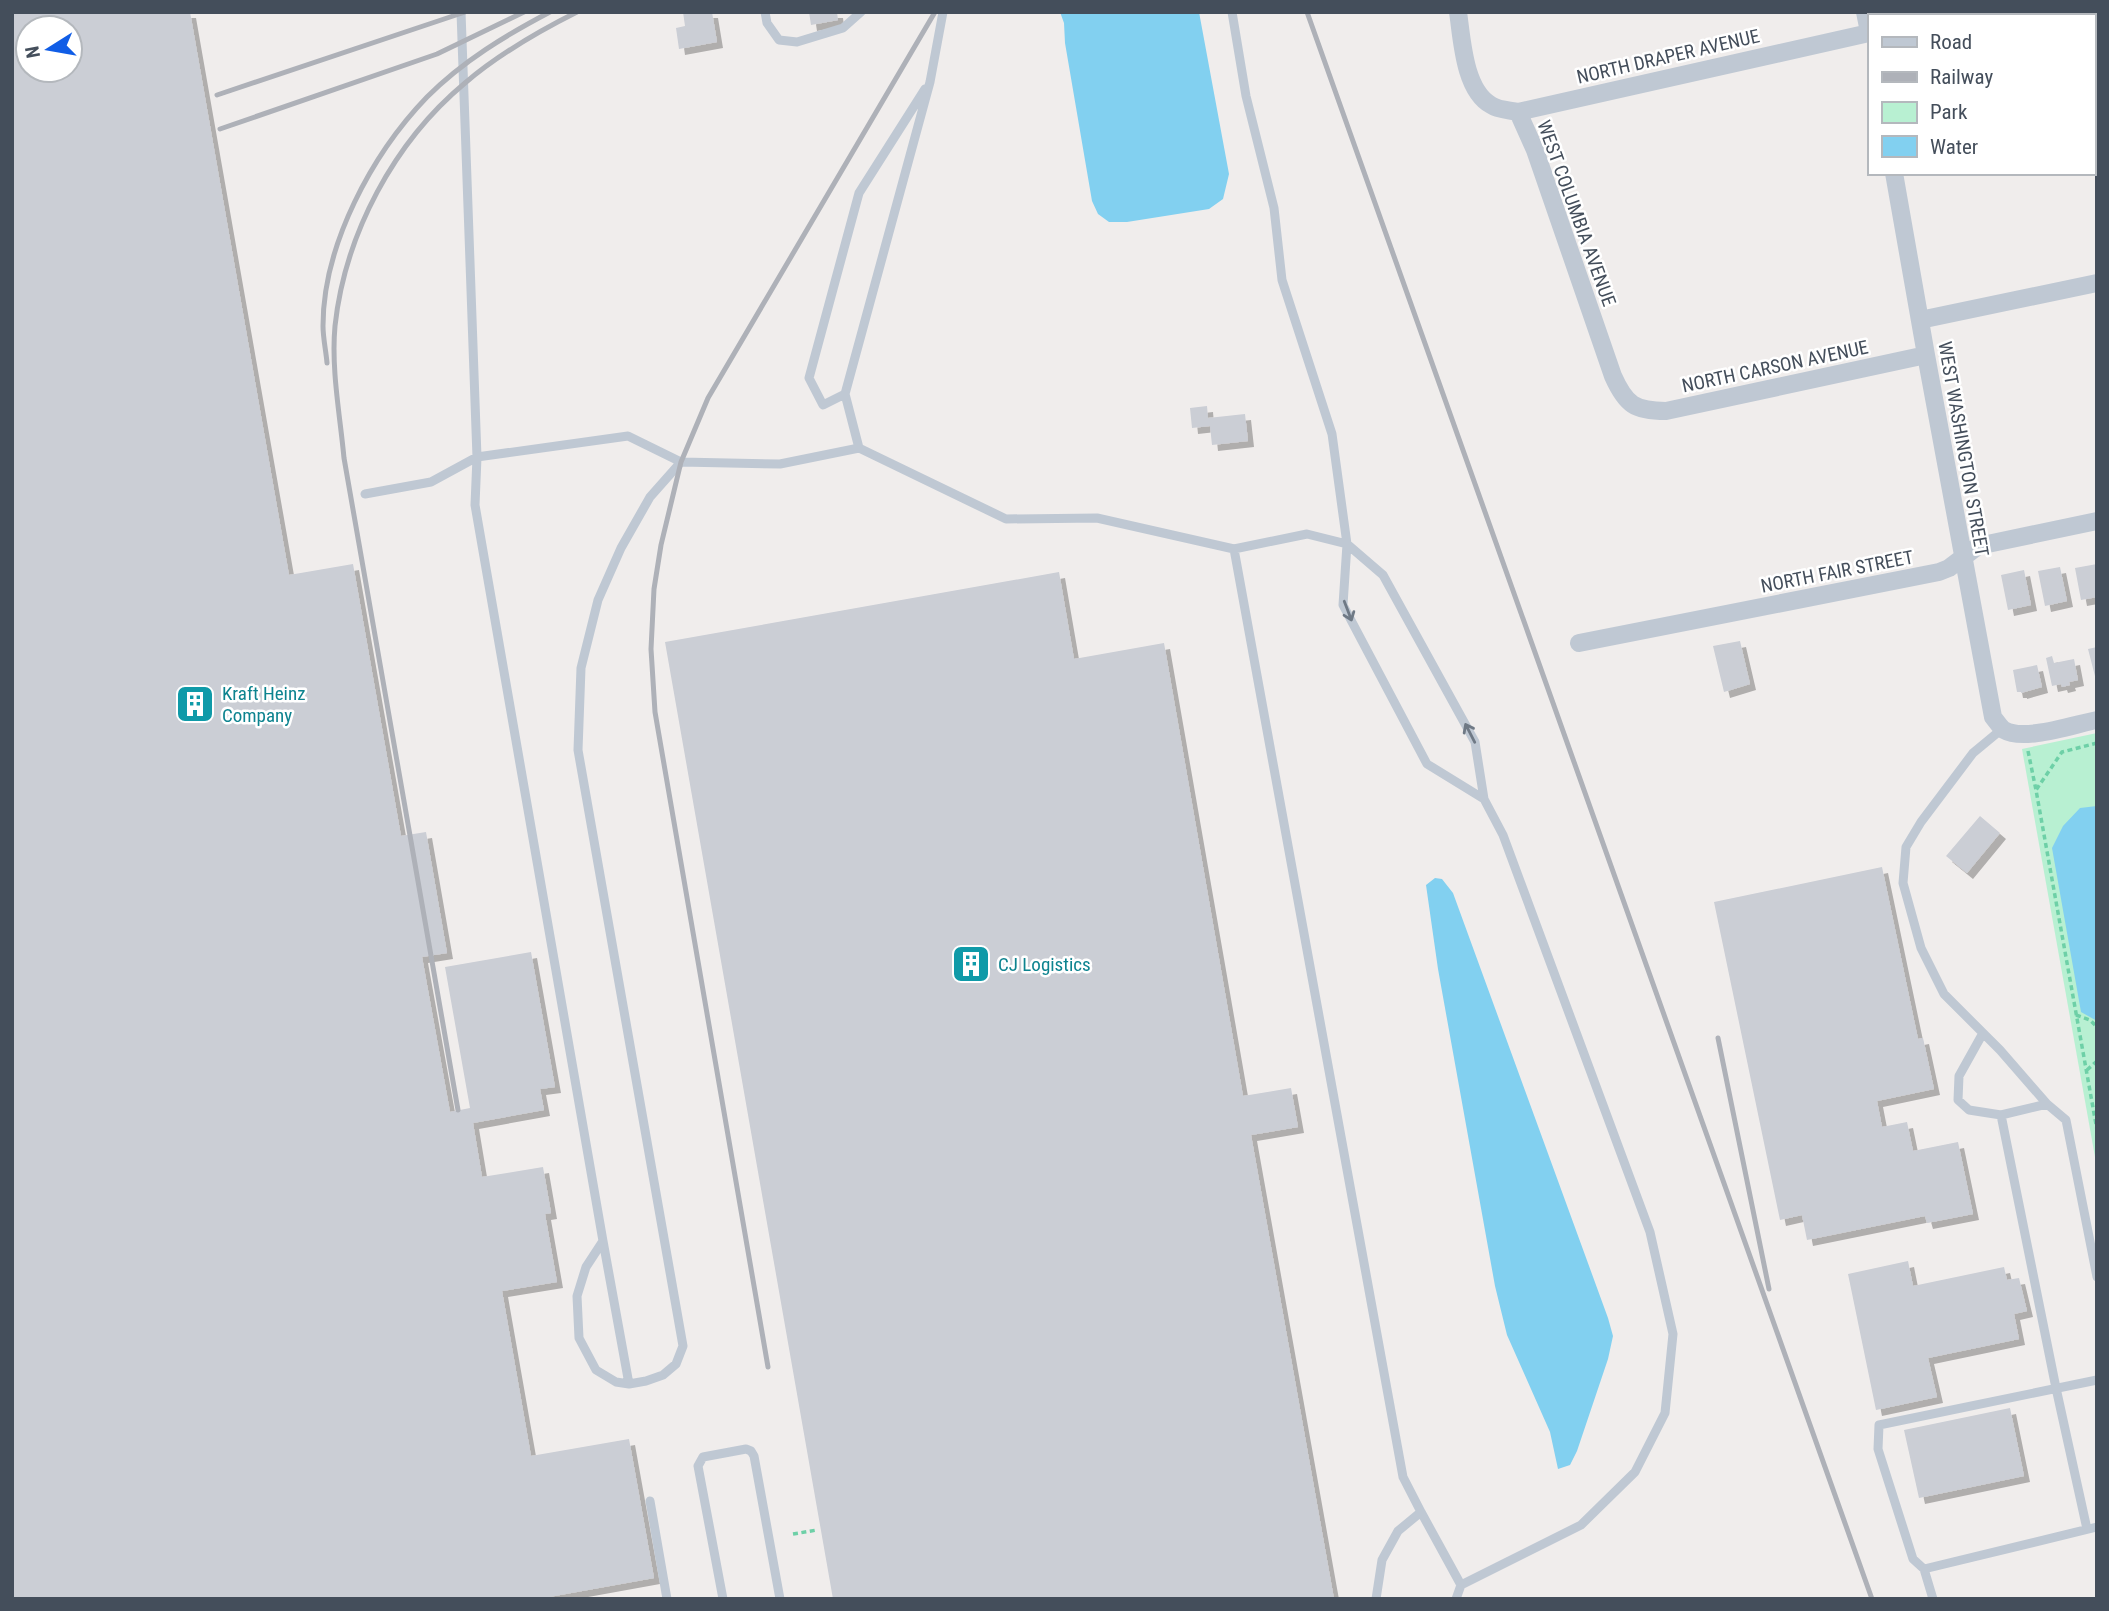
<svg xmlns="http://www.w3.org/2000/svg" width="2109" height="1611" font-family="'Roboto Condensed',sans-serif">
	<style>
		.green { fill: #b8f0d2 }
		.water { fill: #82d0f0 }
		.building { fill: #cbced5; fill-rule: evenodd; filter: url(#shadow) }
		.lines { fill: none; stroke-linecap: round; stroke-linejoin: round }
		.path { stroke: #6ed0a7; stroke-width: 3.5; stroke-dasharray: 5 3.5; stroke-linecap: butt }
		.service { stroke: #bfc8d3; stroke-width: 9 }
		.minor { stroke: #bfc8d3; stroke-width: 18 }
		.rail { stroke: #aeb1b8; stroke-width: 5 }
		.oneway { stroke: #6f7985 }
		.labels { text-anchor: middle; stroke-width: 5; stroke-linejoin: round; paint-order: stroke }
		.street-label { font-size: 19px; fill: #444e5b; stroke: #fff }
		.culture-label { font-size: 19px; fill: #0d838f; stroke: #fff; text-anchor: start }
	</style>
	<defs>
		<filter id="shadow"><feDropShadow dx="6" dy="6" stdDeviation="0" flood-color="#0004"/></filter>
	</defs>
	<rect width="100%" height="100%" fill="#f0edec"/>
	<path class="green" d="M2097 733V1168L2022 749Z"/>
	<path class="water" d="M1060 12H1199L1229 174 1223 199 1209 209 1127 222H1109L1098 214 1092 201 1065 43 1064 23Z
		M2097 806V1021L2081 1012 2052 848 2063 826 2080 808Z
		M1435 878 1442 879 1453 893 1608 1318 1613 1336 1608 1359 1577 1451 1570 1465 1558 1469 1550 1432 1507 1335 1495 1286 1438 969 1426 885Z"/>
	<path class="building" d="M12 12H190L289 575 353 564 401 836 426 832 447 953 422 957 450 1112 470 1108 445 967 531 952 555 1087 540 1089 544 1110 473 1123 482 1177 543 1167 551 1213 545 1214 557 1282 502 1291 531 1456 629 1439 654 1578 538 1599H12ZM28 28H70V70H28Z
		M683 12H712L717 42 679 49 676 28 685 26Z
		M809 12H837L838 20 811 25Z
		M1207 406 1208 418 1245 414 1248 441 1212 445 1210 426 1192 428 1190 408Z
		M2097 564V597L2081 600 2075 568Z
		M2060 567 2067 601 2045 606 2038 571Z
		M2024 570 2031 605 2008 610 2001 575Z
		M1059 572 1074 659 1164 643 1243 1096 1291 1088 1298 1127 1251 1135 1334 1599H833L665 642Z
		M1740 641 1750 684 1724 692 1713 646Z
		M2097 647V680H2096L2088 649Z
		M2052 656 2054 663 2074 659 2078 680 2069 682 2070 685 2062 687 2061 684 2052 686 2046 658Z
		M2037 665 2042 687 2021 693V692H2017L2013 670Z
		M1980 816 2000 833 1967 873 1946 856Z
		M1882 867 1918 1039 1923 1038 1934 1089 1877 1101 1882 1127 1907 1122 1913 1151 1958 1142 1973 1214 1927 1223 1925 1216 1807 1240 1802 1215 1780 1220 1714 902Z
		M1908 1261 1913 1286 2004 1267 2007 1280 2019 1278 2027 1311 2014 1314 2019 1339 1928 1358 1937 1397 1876 1410 1848 1274Z
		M2010 1408 2024 1476 1919 1498 1904 1430Z"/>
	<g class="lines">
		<path class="path" d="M2097 743 2062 752 2036 790 2097 1130
			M2028 751 2036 790
			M2076 1015 2090 1020 2097 1027
			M2087 1070 2097 1061
			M793 1534 817 1530"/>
		<path class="service" d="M461 12 477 457 475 505 603 1241 586 1267 577 1296 579 1338 596 1370 616 1382 629 1384 646 1381 663 1375 676 1364 683 1346 578 750 581 668 598 600 621 548 650 497 681 462
			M765 12 767 23 779 40 797 42 843 28 861 12
			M1232 12 1246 96 1274 208 1282 280 1332 434 1347 544 1343 605 1427 764 1484 799
			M2093 132 2097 131
			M845 394 823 405 809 378 859 193 925 89
			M859 448 845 394 930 82 943 12
			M365 494 431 482 477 457 628 436 681 462 780 464 859 448 1006 519 1097 518 1234 549 1307 534 1347 544 1383 575 1475 742 1484 799 1503 835 1650 1232 1673 1334 1665 1413 1635 1472 1581 1525 1461 1585 1456 1599
			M1234 549 1403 1477 1421 1512 1398 1531 1382 1560 1376 1599
			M2002 729 1973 753 1921 822 1906 847 1903 883 1921 948 1944 994 2000 1050 2047 1104 2066 1120 2097 1277
			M1983 1033 1959 1076 1958 1100 1969 1110 2001 1115 2056 1388 2087 1529
			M2001 1115 2047 1104
			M603 1241 629 1384
			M2097 1380 1879 1425 1878 1449 1913 1559 1924 1569 2097 1527
			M650 1501 667 1599
			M1421 1512 1461 1585
			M1924 1569 1933 1599
			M723 1599 698 1466 703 1457 746 1449 751 1451 754 1456 780 1599"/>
		<path class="minor" d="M1458 12C1462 39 1464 90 1491 105 1498 110 1509 110 1518 112L1535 150 1613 376C1626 405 1635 411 1666 411L1926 355
			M1865 12 1869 32
			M1953 16 1970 12
			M1518 112 1869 33
			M1894 173 1926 355 1993 717C1997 722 2000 727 2004 730 2024 742 2075 724 2097 720
			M1920 320 2097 283
			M1579 643 1939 572 1949 568 1978 546 2097 521"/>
		<path class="rail" d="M1307 12 1872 1599
			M217 95 465 12
			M220 129 437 54 524 12
			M327 363C326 351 323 338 323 326 323 245 372 154 427 97 463 61 506 35 550 12
			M1718 1038 1769 1289
			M458 1110 344 458C340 415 331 369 335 326 345 234 394 142 465 83 499 54 537 32 577 12
			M768 1367 655 712 651 649 654 589 661 545 681 462 708 398 935 12"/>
	</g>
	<defs><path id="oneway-shaft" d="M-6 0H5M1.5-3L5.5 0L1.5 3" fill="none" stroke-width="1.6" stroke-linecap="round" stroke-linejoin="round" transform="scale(1.75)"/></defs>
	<g class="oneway">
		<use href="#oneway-shaft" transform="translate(1348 611) rotate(69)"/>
		<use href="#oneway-shaft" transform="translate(1470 733) rotate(-117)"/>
	</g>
	<defs>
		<symbol id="building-square" viewBox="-11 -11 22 22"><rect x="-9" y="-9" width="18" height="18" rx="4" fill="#0f9aa8" stroke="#fff"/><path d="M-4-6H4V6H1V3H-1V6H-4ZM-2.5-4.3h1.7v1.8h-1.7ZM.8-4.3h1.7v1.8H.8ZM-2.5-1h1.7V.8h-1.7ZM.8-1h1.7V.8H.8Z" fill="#fff"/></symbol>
	</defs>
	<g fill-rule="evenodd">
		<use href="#building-square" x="173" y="682" width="44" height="44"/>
		<use href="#building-square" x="949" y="942" width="44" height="44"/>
	</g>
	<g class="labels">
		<g class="street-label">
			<text transform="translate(1668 56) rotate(-13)" y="7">NORTH DRAPER AVENUE</text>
			<text transform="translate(1577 213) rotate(70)" y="7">WEST COLUMBIA AVENUE</text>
			<text transform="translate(1775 366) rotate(-12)" y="7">NORTH CARSON AVENUE</text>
			<text transform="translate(1964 449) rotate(80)" y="7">WEST WASHINGTON STREET</text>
			<text transform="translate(1837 571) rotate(-11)" y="7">NORTH FAIR STREET</text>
		</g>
		<g class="culture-label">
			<text x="222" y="700">Kraft Heinz<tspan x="222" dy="22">Company</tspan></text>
			<text x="998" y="971">CJ Logistics</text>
		</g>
	</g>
	<rect width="2109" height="1611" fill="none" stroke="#444e5b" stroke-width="28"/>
	<rect x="1868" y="14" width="228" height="161" fill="#ffffff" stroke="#b4b8bd" stroke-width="2"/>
	<rect x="1882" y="37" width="35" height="10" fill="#bfc8d3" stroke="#b4b8bd" stroke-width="2"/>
	<text x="1930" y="49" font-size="21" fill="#444e5b">Road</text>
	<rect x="1882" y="72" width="35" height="10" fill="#aeb1b8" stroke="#b4b8bd" stroke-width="2"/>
	<text x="1930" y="84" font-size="21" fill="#444e5b">Railway</text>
	<rect x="1882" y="102" width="35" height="21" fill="#b8f0d2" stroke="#b4b8bd" stroke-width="2"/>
	<text x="1930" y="119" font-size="21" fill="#444e5b">Park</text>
	<rect x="1882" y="136" width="35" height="21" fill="#82d0f0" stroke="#b4b8bd" stroke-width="2"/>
	<text x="1930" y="154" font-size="21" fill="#444e5b">Water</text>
	<g transform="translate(49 49) rotate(259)"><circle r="33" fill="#ffffff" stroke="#b4b8bd" stroke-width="2"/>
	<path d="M0-5L12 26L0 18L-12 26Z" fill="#105de6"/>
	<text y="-10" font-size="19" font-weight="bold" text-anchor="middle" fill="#444e5b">N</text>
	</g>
</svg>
